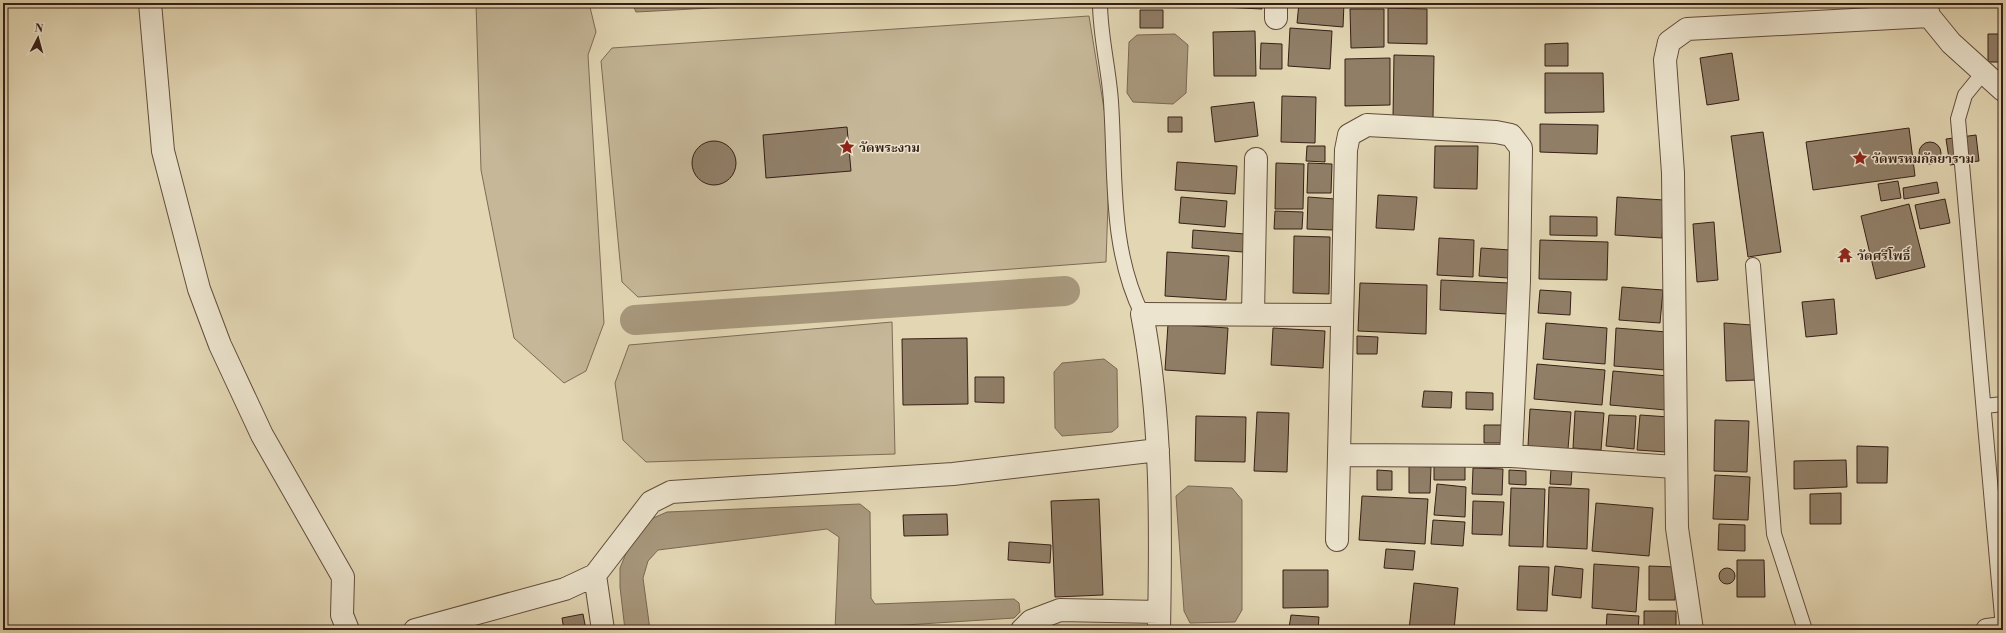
<svg xmlns="http://www.w3.org/2000/svg" width="2006" height="633" font-family="'Libre Bodoni','Noto Serif Thai',serif">
	<style>
		.green { fill: #c5b798; stroke: #7e6b56 }
		.water { fill: #a8987d; stroke: #7b6853 }
		.lines { fill: none; stroke-linecap: round; stroke-linejoin: round }
		.canal { stroke: #a8987d; stroke-width: 30 }
		.building { fill: #907e67; stroke: #371f15 }
		.lane-casing { stroke: #624d3c; stroke-width: 16 }
		.street-casing { stroke: #624d3c; stroke-width: 24 }
		.lane { stroke: #ece4ce; stroke-width: 14 }
		.street { stroke: #ece4ce; stroke-width: 22 }
		.labels { text-anchor: middle; stroke-width: 3; stroke-linejoin: round; paint-order: stroke }
		.poi-label { font-size: 13px; font-weight: bold; fill: #371f15; stroke: #ece4ce; text-anchor: start }
	</style>
	<rect width="100%" height="100%" fill="#e2d6b3"/>
	<filter id="stains"><feTurbulence type="fractalNoise" baseFrequency=".005" numOctaves="4"/><feColorMatrix values="0 0 0 0 .2 0 0 0 0 .09 0 0 0 0 .02 0 0 0 .5 -.17"/></filter>
	<radialGradient id="worn" r=".72"><stop offset=".6" stop-color="#630" stop-opacity="0"/><stop offset="1" stop-color="#630" stop-opacity=".3"/></radialGradient>
	<path class="green" d="M476 3H589L596 32 588 55 604 323 586 371 564 383 514 338 481 170Z
		M1089 16 1110 146 1106 262 638 297 622 282 601 61 612 48Z
		M892 322 895 454 646 462 623 440 615 383 629 345Z"/>
	<path class="water" d="M632 3H806L636 12Z
		M1175 34 1188 45 1186 93 1173 104 1133 102 1127 93 1129 42 1137 35Z
		M1104 359 1117 369 1118 427 1112 432 1062 436 1055 428 1054 372 1062 363Z
		M1188 486 1232 488 1242 500V610L1235 622 1190 623 1184 611 1176 496Z
		M860 504 870 512 871 598 875 604 1014 599 1019 603 1020 612 1014 618 874 627 870 630H835L839 537 827 529 658 550 648 561 643 578 650 630H625L620 587V568L631 541 651 519 667 512Z"/>
	<g class="lines">
		<path class="canal" d="M635 320 1065 291"/>
	</g>
	<path class="building" d="M1221 3H1262V9L1221 7Z
		M1299 3H1344L1343 27 1297 23Z
		M1610 3H1677V5Z
		M1388 8 1427 9V44L1388 43Z
		M1350 9H1384V47L1351 48Z
		M1140 10H1163V28H1140Z
		M1290 28 1332 31 1330 69 1288 66Z
		M1255 31 1256 76H1214L1213 32Z
		M1988 34H2003V62H1988Z
		M1261 43 1282 44V69H1260Z
		M1568 43V66H1545V44Z
		M1732 53 1739 100 1707 105 1700 58Z
		M1394 55 1434 56 1433 118 1393 117Z
		M1390 58V105L1345 106V59Z
		M1545 73H1603L1604 112 1545 113Z
		M1282 96 1316 97 1315 143 1281 142Z
		M1254 102 1258 136 1215 142 1211 107Z
		M1168 117H1182V132H1168Z
		M1540 124 1598 125 1597 154 1540 152Z
		M847 127 851 171 766 178 763 135Z
		M1909 128 1915 176 1813 190 1806 142Z
		M1763 132 1781 252 1748 257 1731 136Z
		M1976 135 1979 161 1950 165 1946 139Z
		M692 163a22 22 0 1 1 44 0a22 22 0 1 1-44 0Z
		M1919 153a11 11 0 1 1 22 0a11 11 0 1 1-22 0Z
		M1307 146H1325V162L1306 161Z
		M1435 146H1478L1477 189 1434 188Z
		M1177 162 1237 166 1235 194 1175 190Z
		M1276 163 1304 164 1303 209H1275Z
		M1308 163 1332 164 1331 193H1307Z
		M1898 181 1901 198 1881 201 1878 184Z
		M1937 182 1939 193 1904 199 1903 188Z
		M1378 195 1417 197 1414 230 1376 228Z
		M1181 197 1227 201 1225 227 1179 223Z
		M1308 197 1335 199 1333 230 1307 229Z
		M1617 197 1664 200 1662 238 1615 235Z
		M1945 199 1950 223 1920 229 1915 205Z
		M1909 204 1925 267 1876 279 1861 216Z
		M1275 211 1303 212 1302 229H1274Z
		M1550 216 1597 217V236L1550 235Z
		M1714 222 1718 280 1697 282 1693 224Z
		M1193 230 1245 234 1243 252 1192 248Z
		M1294 236 1330 237 1329 294 1293 293Z
		M1439 238 1474 240 1473 277 1437 275Z
		M1540 240 1608 242 1607 280 1539 279Z
		M1481 248 1510 250 1508 278 1479 276Z
		M1167 252 1229 256 1226 300 1165 296Z
		M1441 280 1509 283 1507 314 1440 310Z
		M1360 283 1427 285 1426 334 1358 331Z
		M1622 287 1663 290 1660 323 1619 320Z
		M1540 290 1571 292 1570 315 1538 313Z
		M1834 299 1837 334 1806 337 1802 302Z
		M1546 323 1607 328 1605 364 1543 359Z
		M1724 323 1752 325 1756 380 1726 381Z
		M1168 324 1228 328 1225 374 1165 370Z
		M1273 328 1325 331 1323 368 1271 365Z
		M1616 328 1667 332 1665 370 1614 366Z
		M1357 336 1378 337 1377 354H1357Z
		M967 338 968 404 903 405 902 339Z
		M1537 364 1605 370 1602 405 1534 399Z
		M1613 371 1668 376 1666 410 1610 405Z
		M975 377H1004V403L975 402Z
		M1424 391 1452 392 1451 408 1422 407Z
		M1466 392 1493 393V410L1466 409Z
		M1530 409 1571 412 1568 449 1528 446Z
		M1575 411 1604 413 1601 450 1573 448Z
		M1257 412 1289 413 1287 472 1254 471Z
		M1609 415 1636 416 1634 449 1606 446Z
		M1640 415 1669 417 1666 452 1637 450Z
		M1196 416 1246 417 1245 462 1195 461Z
		M1715 420 1749 421 1747 472 1714 471Z
		M1484 425H1503L1502 443H1484Z
		M1857 446 1888 447 1887 483H1857Z
		M1846 460 1847 487 1794 489V461Z
		M1434 463H1465V480H1434Z
		M1409 466 1431 467 1430 493H1409Z
		M1473 468 1503 469 1502 495 1472 494Z
		M1551 469 1572 470 1571 485 1550 484Z
		M1377 470 1392 471V490H1377Z
		M1509 470 1526 471V485L1509 484Z
		M1715 475 1750 477 1748 520 1713 519Z
		M1437 484 1466 487 1465 517 1434 515Z
		M1549 487 1589 489 1587 549 1547 547Z
		M1511 488 1545 489 1543 547 1509 546Z
		M1841 493V524H1810V494Z
		M1362 496 1428 499 1425 544 1359 540Z
		M1099 499 1103 595 1055 597 1051 501Z
		M1473 501 1504 502 1502 535 1472 534Z
		M1596 503 1653 508 1649 556 1592 551Z
		M947 514 948 535 904 536 903 515Z
		M1433 520 1465 522 1463 546 1431 544Z
		M1719 524 1745 525V551L1718 550Z
		M1009 542 1051 545 1050 563 1008 560Z
		M1386 549 1415 551 1413 570 1384 568Z
		M1737 560H1764L1765 597H1737Z
		M1594 564 1639 567 1636 612 1592 608Z
		M1519 566 1549 567 1547 611 1517 610Z
		M1555 566 1583 569 1581 598 1552 595Z
		M1649 566 1676 567 1675 600H1649Z
		M1719 576a8 8 0 1 1 16 0a8 8 0 1 1-16 0Z
		M1283 570H1328V607L1283 608Z
		M1414 583 1458 588 1454 630H1409Z
		M1644 611H1676V630H1644Z
		M583 614 586 630H564L562 618Z
		M1607 614 1639 616 1638 630H1606Z
		M1291 615 1319 617 1318 630 1289 628Z"/>
	<g class="lines">
		<defs>
			<path id="lane" d="M1100 3C1100 36 1109 69 1111 102 1116 174 1109 247 1142 314
				M1983 73 1965 95 1958 119 2003 628
				M1753 265 1774 534 1805 630
				M1985 406 2003 404"/>
			<path id="street" d="M150 3 163 151 199 289 220 345 262 435 343 577 342 615 348 630
				M1926 3 1929 16 1951 43 2003 90
				M1276 18V3
				M1253 314 1256 159
				M1511 456 1519 281 1521 148 1511 135 1496 132 1367 125 1349 135 1346 150 1339 455 1511 456 1675 467
				M1337 540 1339 455
				M595 575 603 630
				M415 630 565 589 595 575 651 502 671 492 953 474 1158 450
				M1022 630 1031 621 1060 610 1159 612
				M1159 630C1161 525 1162 417 1142 314L1342 315
				M1692 630 1677 528 1673 173 1665 60 1669 42 1687 29 1929 16
				M1987 630 2003 628"/>
		</defs>
		<use href="#lane" class="lane-casing"/>
		<use href="#street" class="street-casing"/>
		<use href="#lane" class="lane"/>
		<use href="#street" class="street"/>
	</g>
	<defs>
		<symbol id="sight-bare" viewBox="-9 -9 18 18"><path d="M0-6L1.8-2.2L6-1.7L2.9 1.2L3.7 5.4L0 3.3L-3.7 5.4L-2.9 1.2L-6-1.7L-1.8-2.2Z" fill="#8f2418" stroke="#ece4ce" stroke-width="2.5" paint-order="stroke"/></symbol>
		<symbol id="temple-bare" viewBox="-9 -9 18 18"><path d="M0-6L5-2H3V0L6.5 2.5H4V6H1.5V3h-3V6H-4V2.5H-6.5L-3 0V-2H-5Z" fill="#8f2418" stroke="#ece4ce" stroke-width="2.5" paint-order="stroke"/></symbol>
	</defs>
	<g fill-rule="evenodd">
		<use href="#sight-bare" x="836" y="136" width="22" height="22"/>
		<use href="#sight-bare" x="1849" y="147" width="22" height="22"/>
		<use href="#temple-bare" x="1834" y="244" width="22" height="22"/>
	</g>
	<g class="labels">
		<g class="poi-label">
			<text x="859" y="152">วัดพระงาม</text>
			<text x="1872" y="163">วัดพรหมกัลยาราม</text>
			<text x="1857" y="260">วัดศรีโพธิ์</text>
		</g>
	</g>
	<rect width="2006" height="633" fill="none" stroke="#e2d6b3" stroke-width="16"/>
	<rect x="4" y="4" width="1998" height="625" fill="none" stroke="#371f15" stroke-width="2"/>
	<rect x="8" y="8" width="1990" height="617" fill="none" stroke="#371f15"/>
	<g transform="translate(38 38) rotate(6)" stroke="#ece4ce" stroke-width="3" paint-order="stroke">
	<path d="M0-3L7 15L0 10L-7 15Z" fill="#371f15"/>
	<text y="-6" font-size="11" font-weight="bold" text-anchor="middle" fill="#371f15">N</text>
	</g>
	<rect width="100%" height="100%" filter="url(#stains)"/>
	<rect width="100%" height="100%" fill="url(#worn)"/>
</svg>
